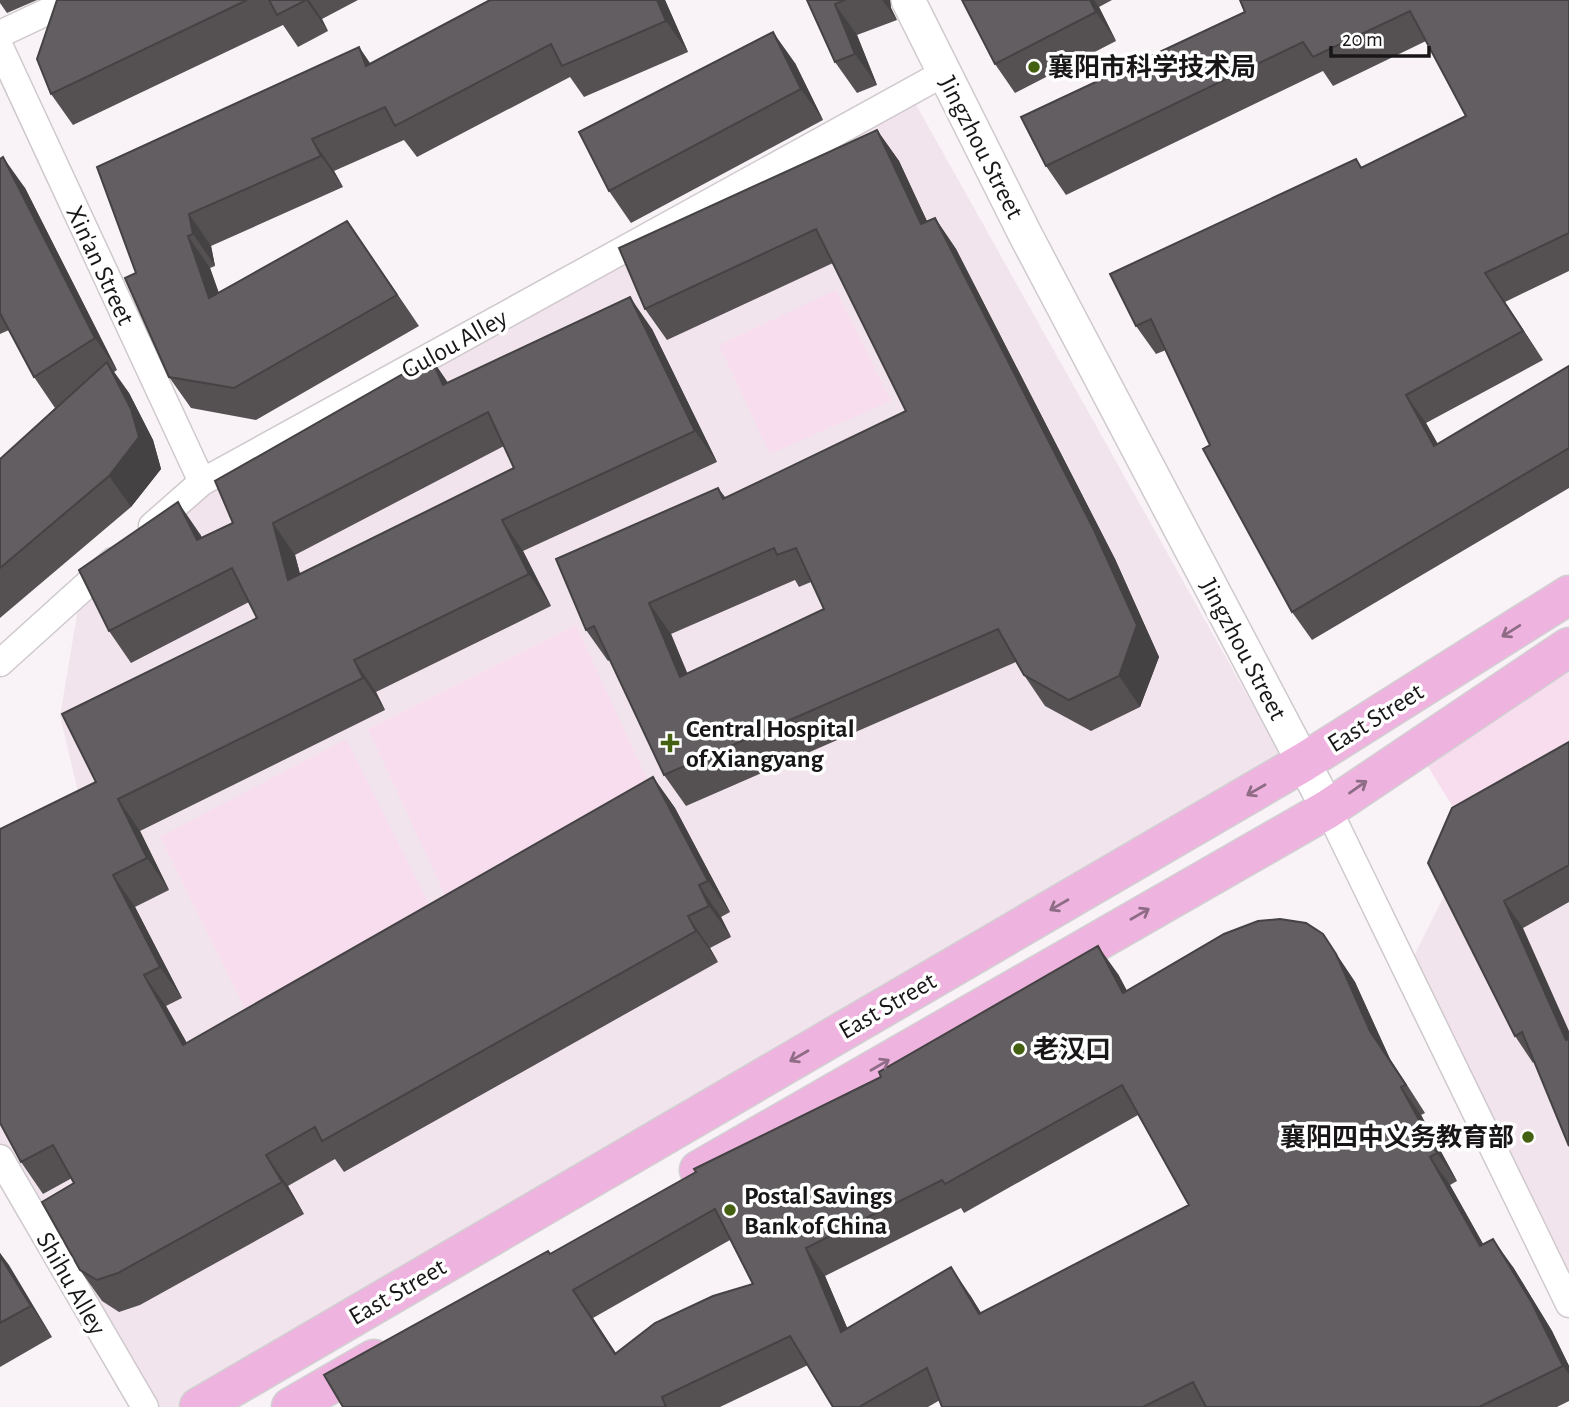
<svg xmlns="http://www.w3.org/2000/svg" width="1569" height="1407" font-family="'Alegreya Sans','Noto Sans SC',sans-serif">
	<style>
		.built { fill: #f2e4ed }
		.green { fill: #f8ddef }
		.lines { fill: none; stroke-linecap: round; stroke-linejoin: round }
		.minor-casing { stroke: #cfc9cd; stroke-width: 29 }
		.tertiary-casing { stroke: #cfc9cd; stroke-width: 36 }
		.primary-casing { stroke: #d1d0d1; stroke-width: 41 }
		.minor { stroke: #fff; stroke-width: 26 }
		.tertiary { stroke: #fff; stroke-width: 33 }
		.primary { stroke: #efb3df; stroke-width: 38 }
		.wall { fill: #555153; fill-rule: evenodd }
		.shaded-wall { fill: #454244 }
		.building { fill: #635e61; stroke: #454244; stroke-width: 2; fill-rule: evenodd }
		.oneway { stroke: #8e6c85 }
		.poi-dot { fill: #446011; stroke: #fff; stroke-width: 2.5 }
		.labels { text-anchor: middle; stroke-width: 7; stroke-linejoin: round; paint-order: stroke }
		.poi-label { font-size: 26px; font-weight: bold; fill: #181617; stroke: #fff; text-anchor: start }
		.street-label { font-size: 26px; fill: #181617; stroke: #fff }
	</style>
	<rect width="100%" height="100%" fill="#f9f3f7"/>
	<path class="built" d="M909 92 1289 770 199 1407H145L0 1158V852L80 800 60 716 81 590 202 482Z
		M1569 779V1304L1407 970 1447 890Z"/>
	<path class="green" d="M836 290 891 401 770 454 719 345Z
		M576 625 658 803 452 910 368 729Z
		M1569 647V779L1470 835 1416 747Z
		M346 739 437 920 252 1023 160 837Z"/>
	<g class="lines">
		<defs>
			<path id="minor" d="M0 34 72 0
				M0 47 202 482
				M152 526 202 482 944 73
				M0 663 113 561
				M1328 809 1569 1304
				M0 1158 145 1407"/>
			<path id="tertiary" d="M908 0 1025 234 1328 809"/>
			<path id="primary" d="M699 1170 1328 809 1569 647
				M199 1407 1304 762 1569 595
				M291 1407 374 1359"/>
		</defs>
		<use href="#minor" class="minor-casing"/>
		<use href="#tertiary" class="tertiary-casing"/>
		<use href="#primary" class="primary-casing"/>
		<use href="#minor" class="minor"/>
		<use href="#tertiary" class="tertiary"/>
		<use href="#primary" class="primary"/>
	</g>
	<path class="wall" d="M0 0H37L7 13 0 3Z
		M57 0H358L322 19 328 31 298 47 283 25 73 125 51 94Z
		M665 0 688 52 584 97 570 77 417 157 404 140 334 171 343 187 211 246 215 266 210 268 219 293 347 221 419 326 256 420 191 408 169 377 136 273 97 167 359 47 370 64Z
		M807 0H890L891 8 897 20 857 35 877 85 857 93 835 62Z
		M962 0H1112L1099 7 1116 41 1015 93 995 64Z
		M1569 0V271L1505 302 1543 360 1426 423 1438 444 1569 366V488L1312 640 1292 612 1210 445 1166 350 1156 354 1136 326 1356 159 1362 168 1466 116 1426 41 1333 86 1323 71 1066 195 1046 166 1245 12Z
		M795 63 823 120 631 223 609 191Z
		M877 130 899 161 927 221 935 218 956 249 1115 559 1159 657 1140 707 1091 731 1045 706 1024 675 1016 662 686 806 664 775 610 660 608 661 586 630 718 488 726 498 906 411 833 263 667 340 645 309ZM795 580 799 587 811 582 824 609 687 674 671 634Z
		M0 159 25 188 117 370 114 372 129 393 153 440 161 469 131 507 0 618V459L55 408 34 377 9 330 0 334Z
		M652 329 717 462 523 551 551 606 376 692 385 710 140 831 169 890 135 907 182 998 166 1006 187 1043 653 777 675 808 730 912 721 917 731 937 710 948 718 962 344 1172 335 1159 288 1186 304 1214 140 1305 119 1312 102 1301 80 1270 74 1183 72 1178 43 1194 21 1162 96 782 257 618 249 602 131 663 109 631 200 534 202 538 233 523 431 358 448 383ZM504 446 514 468 300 574 295 555Z
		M1569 742V902L1523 928 1534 1062 1533 1063 1515 1036 1428 863Z
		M1323 934 1355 982 1390 1059 1425 1113 1421 1115 1457 1181 1450 1185 1483 1244 1513 1267 1552 1331 1569 1366V1401L1557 1407H942L940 1400 928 1407H833L808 1365 720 1407H343L550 1254 1118 974 1127 991ZM1138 1115 1189 1205 981 1313 970 1295 847 1328 825 1276 961 1208 964 1213ZM730 1240 753 1284 616 1353 593 1318Z
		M0 1253 52 1337 0 1367Z"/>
	<path class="shaded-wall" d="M306 0H309L322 19 328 31Z
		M657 0H665L688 52 666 21Z
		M882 0H890L891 8 897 20Z
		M1090 0H1094L1099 7 1116 41 1096 12Z
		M835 4 857 35 877 85 855 54Z
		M773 32 795 63 823 120 801 89Z
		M359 47 381 79 366 66Z
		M877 130 899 161 943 256 921 224Z
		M312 139 334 171 343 187 321 156Z
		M3 157 25 188 117 370 95 338Z
		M189 214 211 246 215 266 193 234Z
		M935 218 956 249 1115 559 1159 657 1140 707 1119 676Z
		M347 221 369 253 419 326 397 295Z
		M188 236 210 268 231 329 209 298Z
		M1485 273 1505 302 1543 360 1523 331Z
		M630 297 652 329 717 462 695 431Z
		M431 358 453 390 443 385Z
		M107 362 129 393 153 440 161 469 131 507 109 476Z
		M1406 395 1426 423 1454 475 1434 446Z
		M178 502 200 534 219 571 197 540Z
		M502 520 523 551 551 606 529 574Z
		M273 523 295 555 310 611 288 580Z
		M649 603 671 634 702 708 680 677Z
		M354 660 376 692 385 710 363 678Z
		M653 777 675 808 730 912 708 881Z
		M118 799 140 831 169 890 147 858Z
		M113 875 135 907 182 998 160 967Z
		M699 885 721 917 731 937 709 906Z
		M1504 901 1523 928 1569 1031V1044L1566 1040Z
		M688 916 710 948 718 962 696 931Z
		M1323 934 1355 982 1390 1059 1425 1113 1370 1031Z
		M1098 946 1118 974 1143 1021 1123 993Z
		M144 975 166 1006 205 1076 183 1045Z
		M1401 1087 1421 1115 1457 1181 1437 1153Z
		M266 1155 288 1186 304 1214 282 1182Z
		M1430 1157 1450 1185 1500 1274 1480 1246Z
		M1493 1239 1513 1267 1552 1331 1569 1366V1374L1563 1366Z
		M806 1248 825 1276 861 1360 841 1332Z
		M0 1253 9 1265 52 1337 31 1306 0 1256Z
		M951 1267 970 1295 999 1342 979 1314Z
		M573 1290 593 1318 634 1382 615 1354Z"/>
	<path class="building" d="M57 0H247L51 94 37 59Z
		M269 0H306L277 15Z
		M490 0H657L666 21 562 66 551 44 395 126 385 107 312 139 321 156 189 214 193 234 188 236 209 298 347 221 397 295 234 388 169 377 125 278 136 273 97 167 359 47 366 66Z
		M807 0H845L835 4 855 54 835 62Z
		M962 0H1090L1096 12 995 64Z
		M1240 0H1569V233L1485 273 1523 331 1406 395 1434 446 1569 366V448L1292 612 1203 449 1210 445 1151 319 1136 326 1110 274 1356 159 1361 168 1466 116 1410 11 1313 57 1303 42 1046 166 1021 117 1245 12Z
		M773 32 801 89 609 191 579 132Z
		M877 130 921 224 935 218 1093 528 1137 625 1119 676 1069 700 1024 675 998 629 664 775 594 626 586 630 556 559 718 488 723 499 906 411 816 229 645 309 619 248ZM774 548 777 555 796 548 824 609 680 677 649 603Z
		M3 157 95 338 34 377 0 313V159Z
		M630 297 695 431 502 520 529 574 354 660 363 678 118 799 147 858 113 875 160 967 144 975 183 1045 653 777 708 881 699 885 709 906 688 916 696 931 322 1141 315 1127 266 1155 282 1182 118 1273 97 1280 80 1270 42 1202 74 1183 53 1145 21 1162 0 1123V829L96 782 62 714 257 618 232 568 109 631 79 570 178 502 197 540 233 523 215 481 431 358 443 385ZM488 412 514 468 288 580 273 523Z
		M107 362 131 409 139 437 109 476 0 568V459Z
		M1569 742V865L1504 901 1566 1040 1569 1039V1146L1522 1032 1515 1036 1428 863 1452 808Z
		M1280 919 1306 923 1323 934 1336 954 1370 1031 1406 1085 1401 1087 1437 1153 1430 1157 1480 1246 1493 1239 1532 1303 1563 1366 1479 1407H1206L1193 1382 1143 1407H942L927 1368 859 1407H833L790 1336 662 1397 666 1407H343L324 1375 548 1251 550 1254 696 1172 694 1169 881 1077 879 1072 1098 946 1123 993 1224 934 1258 921ZM1122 1085 1189 1205 979 1314 951 1267 841 1332 806 1248 942 1180 945 1184ZM715 1209 753 1284 713 1296 655 1323 615 1354 573 1290Z
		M0 1256 31 1306 0 1323Z"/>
	<defs><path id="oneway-shaft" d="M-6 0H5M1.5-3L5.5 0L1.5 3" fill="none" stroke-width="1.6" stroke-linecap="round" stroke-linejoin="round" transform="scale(1.75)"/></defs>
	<g class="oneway">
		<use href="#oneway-shaft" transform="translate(1511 631) rotate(148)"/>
		<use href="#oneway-shaft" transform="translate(1358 787) rotate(-35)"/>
		<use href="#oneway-shaft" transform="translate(1256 790) rotate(150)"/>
		<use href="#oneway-shaft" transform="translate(1059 905) rotate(150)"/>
		<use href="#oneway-shaft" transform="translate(1140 914) rotate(-30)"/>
		<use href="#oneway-shaft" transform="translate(799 1056) rotate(150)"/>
		<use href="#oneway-shaft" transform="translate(880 1065) rotate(-30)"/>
	</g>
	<g class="poi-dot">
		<circle cx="1034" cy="67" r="7"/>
		<path d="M666.5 732.5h7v7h7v7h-7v7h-7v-7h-7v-7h7z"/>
		<circle cx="1019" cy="1049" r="7"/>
		<circle cx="1528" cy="1137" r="7"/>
		<circle cx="730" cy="1210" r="7"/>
	</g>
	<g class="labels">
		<g class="poi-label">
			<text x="1048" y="76">襄阳市科学技术局</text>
			<text x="686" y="737">Central Hospital<tspan x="686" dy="30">of Xiangyang</tspan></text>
			<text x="1033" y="1058">老汉口</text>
			<text x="1514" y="1146" text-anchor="end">襄阳四中义务教育部</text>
			<text x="744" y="1204">Postal Savings<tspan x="744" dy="30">Bank of China</tspan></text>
		</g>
		<g class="street-label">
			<text transform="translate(982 147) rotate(63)" y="9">Jingzhou Street</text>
			<text transform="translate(101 265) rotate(65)" y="9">Xin'an Street</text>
			<text transform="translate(454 343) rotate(-29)" y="9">Gulou Alley</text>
			<text transform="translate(1244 649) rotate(62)" y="9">Jingzhou Street</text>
			<text transform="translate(1375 717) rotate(-32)" y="9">East Street</text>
			<text transform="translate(887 1005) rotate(-30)" y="9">East Street</text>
			<text transform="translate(72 1283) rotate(60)" y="9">Shihu Alley</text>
			<text transform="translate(397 1291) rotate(-30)" y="9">East Street</text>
		</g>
	</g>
	<path d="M1331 46v10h98v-10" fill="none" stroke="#181617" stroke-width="3.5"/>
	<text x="1342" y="46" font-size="21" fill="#181617" stroke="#ffffff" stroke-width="5" paint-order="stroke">20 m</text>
</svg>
